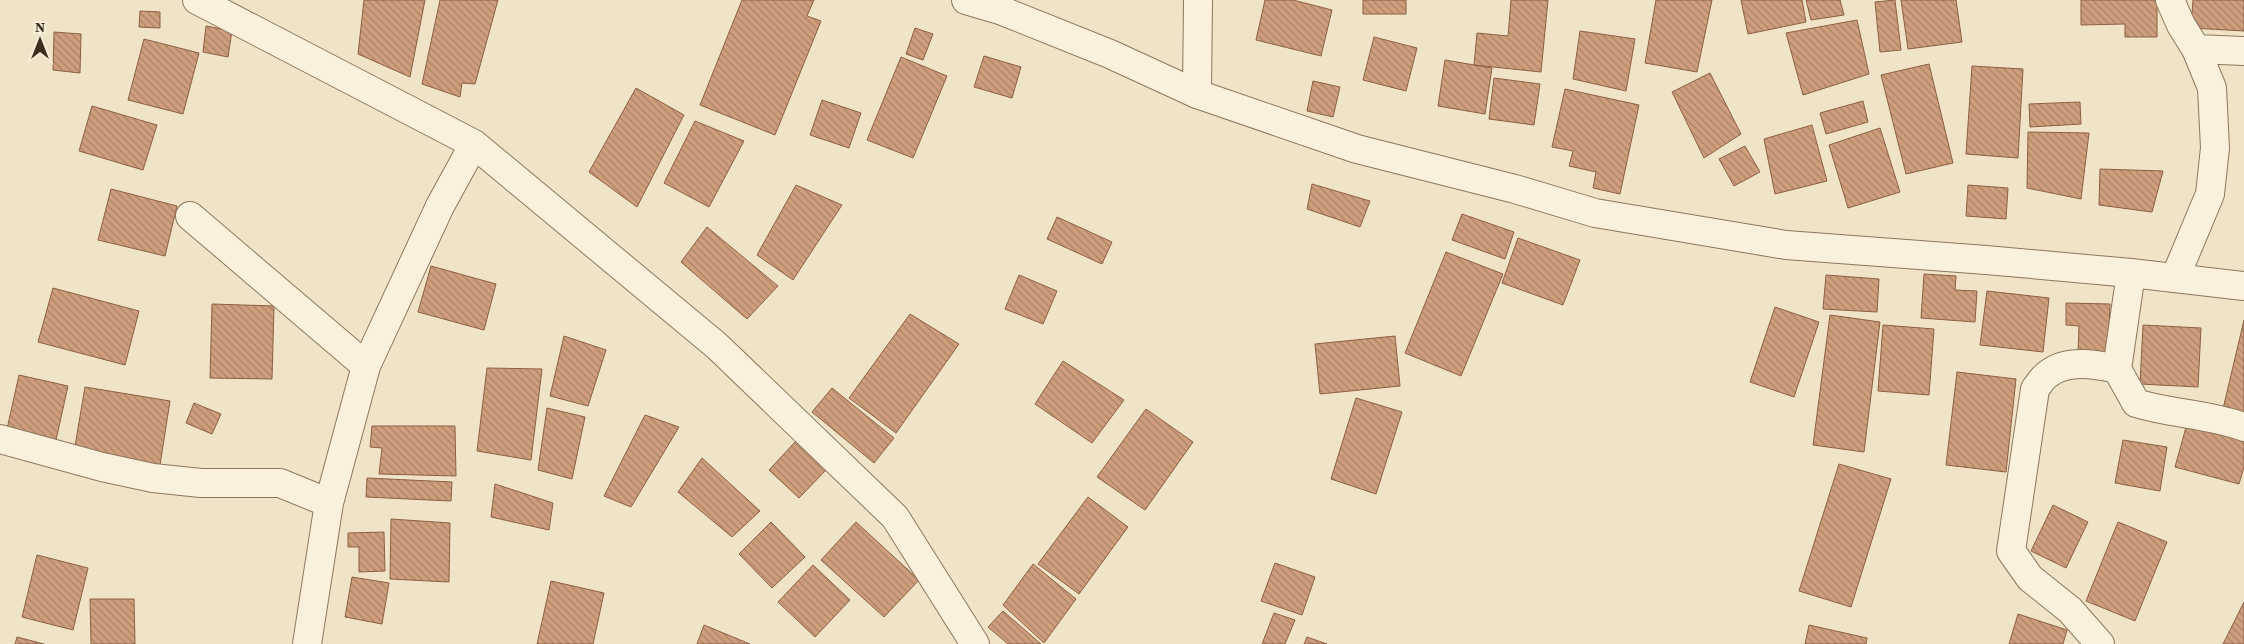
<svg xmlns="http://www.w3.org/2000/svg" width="2244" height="644" font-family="'Source Serif 4',serif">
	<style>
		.building { fill: url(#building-back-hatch); stroke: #8d5f41 }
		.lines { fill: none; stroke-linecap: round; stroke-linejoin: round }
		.minor-casing { stroke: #8d765c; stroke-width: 30 }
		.tertiary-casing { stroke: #8d765c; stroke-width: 30 }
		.minor { stroke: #faf1dc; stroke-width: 28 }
		.tertiary { stroke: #faf1dc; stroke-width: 28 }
	</style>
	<defs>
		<pattern id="building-back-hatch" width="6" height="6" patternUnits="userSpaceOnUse" patternTransform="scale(1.25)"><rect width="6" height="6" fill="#cf9f7d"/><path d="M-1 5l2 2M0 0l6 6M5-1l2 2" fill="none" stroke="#a98266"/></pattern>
	</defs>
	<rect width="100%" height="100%" fill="#f0e4c8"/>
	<path class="building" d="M364 0H425L410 77 358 54Z
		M440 0H498L475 84 462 83 460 97 422 84Z
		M742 0H814L807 16 821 21 775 135 700 105Z
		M1265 0H1293L1332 10 1321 56 1256 40Z
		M1363 0H1406V14H1363Z
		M1511 0H1548L1541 72 1474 65 1477 33 1508 36Z
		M1656 0H1712L1697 72 1645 63Z
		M1741 0H1802L1806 22 1748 34Z
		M1806 0H1840L1844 15 1811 20Z
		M1895 0 1901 50 1880 52 1875 2Z
		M1901 0H1956L1962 42 1908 49Z
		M2081 0H2157V37H2125V24L2081 25Z
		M2193 0H2244V31L2191 28Z
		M140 11 160 12V28L139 27Z
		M1857 20 1869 74 1803 95 1786 33Z
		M206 26 232 31 228 57 203 52Z
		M915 28 933 34 923 60 906 54Z
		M1580 31 1635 39 1626 91 1573 79Z
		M54 32 81 34 80 73 53 70Z
		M1374 37 1417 48 1406 91 1363 80Z
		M144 39 199 53 183 114 128 100Z
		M984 56 1021 67 1012 98 974 87Z
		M901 57 947 76 913 158 867 140Z
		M1445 60 1492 68 1485 114 1438 106Z
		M1929 64 1953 163 1906 174 1881 75Z
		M1972 66 2023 69 2018 158 1966 154Z
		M1710 73 1741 134 1704 158 1672 92Z
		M1494 78 1540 84 1534 125 1489 119Z
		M1313 81 1340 87 1333 117 1307 111Z
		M636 88 684 115 637 207 589 172Z
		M1565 89 1639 105 1620 194 1593 188 1596 172 1569 166 1573 151 1552 147Z
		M822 100 861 113 849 148 810 135Z
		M1863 101 1868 122 1826 134 1820 113Z
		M2080 102 2081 124 2030 127 2029 104Z
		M92 106 157 125 143 170 79 151Z
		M695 121 744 141 709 207 664 183Z
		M1812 125 1827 181 1775 194 1764 139Z
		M1880 128 1900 192 1848 208 1829 145Z
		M2028 132 2089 133 2081 199 2027 188Z
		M1745 146 1760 172 1734 186 1719 159Z
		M2100 169 2163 171 2152 212 2099 205Z
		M1312 184 1370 201 1360 227 1307 209Z
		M796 185 842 205 793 280 757 255Z
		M1968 185 2008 188 2006 219 1966 216Z
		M111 189 177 206 165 256 98 240Z
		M1462 214 1514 232 1505 259 1452 240Z
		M1057 217 1112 242 1102 264 1047 239Z
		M707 227 778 286 747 319 681 262Z
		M1518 238 1580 260 1563 305 1502 283Z
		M1446 252 1503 274 1461 376 1405 353Z
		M431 266 496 284 484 330 418 312Z
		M1924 274 1956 276 1955 290 1977 291 1975 322 1921 318Z
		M1019 275 1057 291 1043 324 1005 309Z
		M1826 275 1879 279 1877 312 1823 309Z
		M53 288 139 311 125 365 38 342Z
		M1987 291 2049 298 2043 352 1980 345Z
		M2066 303 2110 304 2108 355 2078 354 2079 326 2066 325Z
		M212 304 274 306 272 379 210 378Z
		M1775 307 1819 322 1794 397 1750 382Z
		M910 314 959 344 896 433 849 398Z
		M1830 315 1880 322 1864 452 1813 445Z
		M2244 320V418L2222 413Z
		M1883 325 1934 329 1929 395 1878 391Z
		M2143 325 2201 328 2198 387 2140 384Z
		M564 336 606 350 588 406 550 396Z
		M1395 336 1400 386 1320 394 1315 344Z
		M1063 361 1124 400 1092 443 1035 404Z
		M487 368 542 369 531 460 477 451Z
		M1957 372 2016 379 2006 472 1946 465Z
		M19 375 68 386 56 440 7 429Z
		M85 387 170 401 160 465 74 452Z
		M832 388 894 438 874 463 812 412Z
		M1356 398 1402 412 1376 494 1331 479Z
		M194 403 221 414 212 434 186 423Z
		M547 408 585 417 572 479 538 470Z
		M1146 409 1193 442 1145 510 1097 477Z
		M645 415 679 427 631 507 604 496Z
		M2188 420 2244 435V467L2239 484 2175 467Z
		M372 426H455L456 476 379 474 382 448 370 447Z
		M2123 440 2167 447 2160 491 2115 483Z
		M796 441 826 470 799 498 769 470Z
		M702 458 760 511 732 537 678 492Z
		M1839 464 1891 479 1851 607 1799 591Z
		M367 478 452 482 451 501 366 497Z
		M495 484 553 503 549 530 491 517Z
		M1088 497 1128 527 1079 594 1038 564Z
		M2053 505 2088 522 2066 568 2031 551Z
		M391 519 450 523 449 582 390 579Z
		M771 522 805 557 772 588 739 554Z
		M856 522 919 580 884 617 821 560Z
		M2118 522 2167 542 2135 621 2086 601Z
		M384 532 385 571 359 572V547H348V533Z
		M37 555 88 568 73 630 22 617Z
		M1275 563 1315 577 1302 615 1261 601Z
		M1033 564 1076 599 1044 643 1003 605Z
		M813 565 850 600 815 637 778 602Z
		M352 577 389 583 382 624 345 617Z
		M551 581 604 593 593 644H537Z
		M90 599H134L135 644H91Z
		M2244 602V644H2223Z
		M1003 611 1041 644H1008L988 627Z
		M1274 613 1295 620 1285 644H1262Z
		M2018 614 2067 630 2063 644H2009Z
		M704 625 750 644H697Z
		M1809 625 1867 638 1866 644H1805Z
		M17 637 44 644H15Z
		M1307 637 1327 644H1304Z"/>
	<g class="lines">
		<defs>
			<path id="minor" d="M197 0 474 144 440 206 366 366 329 503 307 644
				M2170 0 2181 25 2196 49 2212 88 2215 148 2210 194 2175 278
				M2196 49 2244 51
				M1197 94 1198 0
				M474 144 717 346 895 517 975 644
				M190 216 366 366
				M2117 369 2136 403C2171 414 2209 414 2244 427
				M0 439 102 467 153 478 201 483H280L329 503
				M2100 644 2070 610 2030 578 2011 551 2035 389C2039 384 2043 377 2048 374 2067 359 2095 364 2117 369L2131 273"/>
			<path id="tertiary" d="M966 0 1000 10 1110 54 1197 94 1357 149 1515 189 1595 213 1786 245 1986 260 2131 273 2244 286"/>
		</defs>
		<use href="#minor" class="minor-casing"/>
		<use href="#tertiary" class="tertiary-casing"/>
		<use href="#minor" class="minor"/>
		<use href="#tertiary" class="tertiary"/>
	</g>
	<g transform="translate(40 40)" stroke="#f7eed8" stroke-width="4" paint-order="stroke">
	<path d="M0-4L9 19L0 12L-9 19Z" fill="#3d2e20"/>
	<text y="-8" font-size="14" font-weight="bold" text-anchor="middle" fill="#3d2e20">N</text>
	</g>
</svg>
